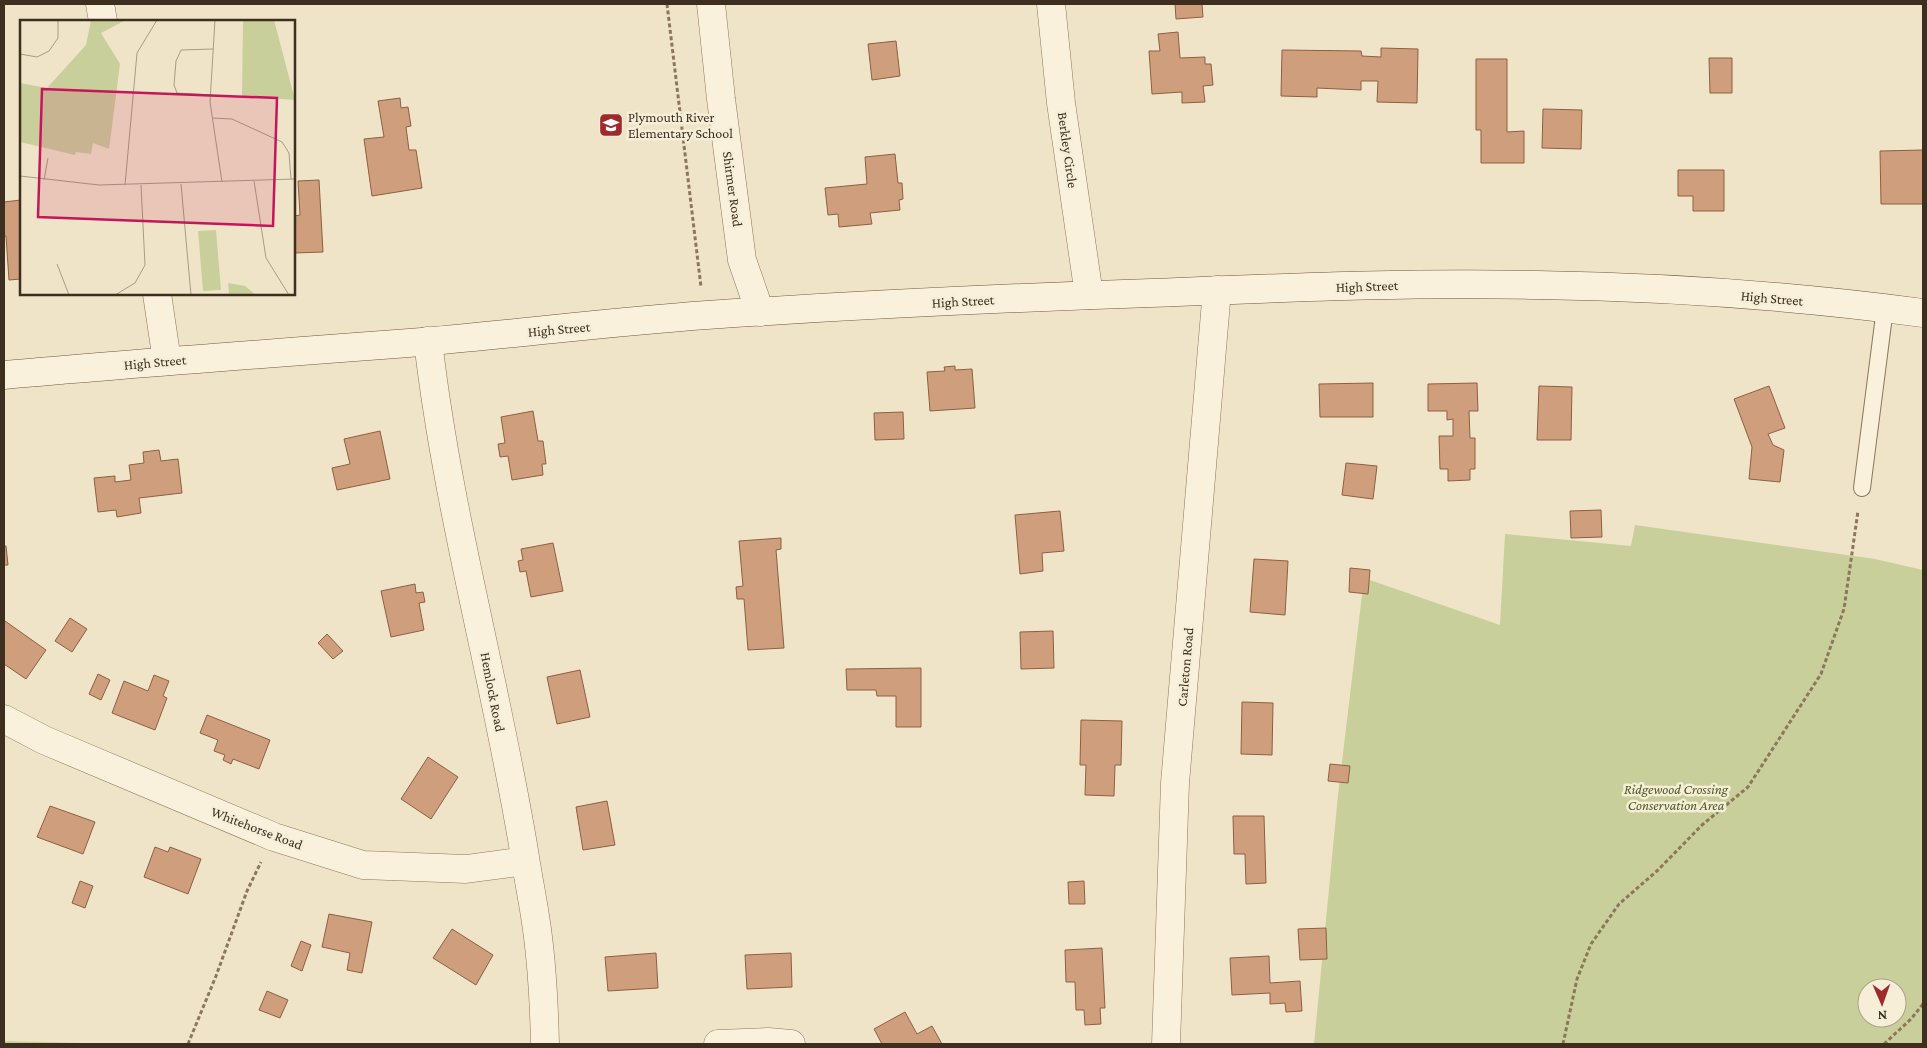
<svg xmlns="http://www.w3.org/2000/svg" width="1927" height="1048" font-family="'Crimson Pro',serif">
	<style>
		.green { fill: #c9cf9b; fill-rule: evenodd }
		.building { fill: #cf9f7d; stroke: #8d5f41 }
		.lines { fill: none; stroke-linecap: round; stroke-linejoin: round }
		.lane-casing { stroke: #8d765c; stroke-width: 18 }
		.street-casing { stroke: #8d765c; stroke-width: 29 }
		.secondary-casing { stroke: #6f573f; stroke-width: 29 }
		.path { stroke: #8d765c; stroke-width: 3; stroke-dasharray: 4 2.5; stroke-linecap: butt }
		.lane { stroke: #faf1dc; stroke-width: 16 }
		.street { stroke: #faf1dc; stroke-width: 28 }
		.secondary { stroke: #faf1dc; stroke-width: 28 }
		.labels { text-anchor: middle; stroke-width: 5; stroke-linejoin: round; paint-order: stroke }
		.poi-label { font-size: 14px; fill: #3d2e20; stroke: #f7eed8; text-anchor: start }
		.street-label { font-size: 14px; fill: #3d2e20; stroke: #f7eed8 }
		.park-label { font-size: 14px; font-style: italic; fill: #4d5a26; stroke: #f7eed8 }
		.inset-road { fill: none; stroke: #a89b85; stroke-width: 1 }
		.view { fill: #c2185b; fill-opacity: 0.15; stroke: #c2185b; stroke-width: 2.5 }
		.inset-edge { fill: none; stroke: #3d2e20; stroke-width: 2.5 }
	</style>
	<rect width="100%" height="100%" fill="#f0e4c8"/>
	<path class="green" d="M1635 525 1875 559 1923 570V1044H1314L1338 795 1364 578 1500 625 1505 534 1631 546ZM1867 988H1897V1018H1867Z
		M4 1041 123 1044H4Z"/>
	<path class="building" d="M1175 4H1202L1203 17 1176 19Z
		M1178 32 1180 58 1205 57V64H1211L1213 85 1203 86 1205 102 1182 103V92L1152 94 1149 51H1160L1158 34Z
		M896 41 900 76 872 80 868 44Z
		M1381 48 1418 49 1417 103 1377 102 1378 81H1361V90L1317 88V97L1281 96 1282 50 1361 51 1362 56 1381 57Z
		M1709 58H1732V93H1710Z
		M1476 59H1507V132L1524 131V163H1481V130H1476Z
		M400 98 401 108 408 107 411 126 406 127 409 150H416L422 188 372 196 364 139 384 137 378 101Z
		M1543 109 1582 110 1581 149 1542 148Z
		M1923 150V204H1881L1880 151Z
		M895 154 898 183H902L903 199 899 200 900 210 870 213 872 224 839 227 838 214 828 215 825 188 867 184 865 157Z
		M1678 170H1724V211H1693V196H1678Z
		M319 180 323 252 294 253V216L300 215 298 181Z
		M21 200V279L9 280 6 236H4V202Z
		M955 366V370L972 369 975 408 930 411 927 372 945 371 944 367Z
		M1373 383V417H1320L1319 384Z
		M1477 383 1478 411H1469L1470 438H1475V469H1470V480L1448 481V469H1440L1439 436H1453V419L1447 420V411H1428V384Z
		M1539 386 1572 387 1571 440H1537Z
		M1769 386 1785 428 1768 434 1773 445 1784 450 1780 482 1749 479 1752 447 1734 399Z
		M533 411 538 441H543L546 464H542L543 475 512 480 508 456 500 457 498 444 505 443 501 417Z
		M903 412 904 439 875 440 874 413Z
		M380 431 390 479 337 490 332 468 350 464 344 439Z
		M159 450 161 461 178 459 182 493 139 498 141 513 117 517 116 510 98 512 94 478 115 476V482L131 480 129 465 144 463 143 452Z
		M1346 463 1377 466 1373 499 1342 495Z
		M1601 510 1602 537 1571 538 1570 511Z
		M1060 511 1064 551 1042 553 1043 571 1020 574 1015 515Z
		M781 538V549L776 550 784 648 748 650 744 599H737L736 587 743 586 739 541Z
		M553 543 563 591 531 597 526 571 520 572 518 561 523 560 521 549Z
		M4 546H6L8 565H4Z
		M1254 559 1288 561 1285 615 1250 612Z
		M1350 568 1370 570 1368 594 1349 592Z
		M415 584 416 593 423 592 425 602 419 603 424 630 391 637 381 591Z
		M70 618 87 629 72 652 55 641Z
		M5 621 46 650 26 679 4 664V623Z
		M1053 631 1054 668 1021 669 1020 632Z
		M327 634 343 651 333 659 318 643Z
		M921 668V727H896V696H877L876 690H847L846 669Z
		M580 670 590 717 557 724 547 677Z
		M98 674 110 680 101 700 89 694Z
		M154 675 169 681 163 696 167 698 155 730 112 713 124 681 148 691Z
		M1242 702 1273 703 1272 755 1241 754Z
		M207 715 270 740 259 769 233 759 231 764 223 760 225 755 214 751 218 740 200 733Z
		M1081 720 1122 721 1121 765H1115L1114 796 1085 795 1086 765H1080Z
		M428 757 458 777 431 819 401 799Z
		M1330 764 1350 766 1348 783 1328 781Z
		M607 801 615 845 583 850 576 807Z
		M50 806 95 822 83 854 37 837Z
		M1233 816H1264L1266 883 1246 884 1245 854H1234Z
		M155 847 168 852 170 847 201 859 188 894 144 877Z
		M80 881 93 886 85 908 72 903Z
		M1084 881 1085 904H1069L1068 882Z
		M329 914 372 922 362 973 347 970 350 953 322 947Z
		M1326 928 1327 959 1300 960 1298 929Z
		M452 929 493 955 476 985 433 958Z
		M301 941 311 945 302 971 291 966Z
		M1102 948 1105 1008H1100L1101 1024 1085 1025 1084 1010H1076L1075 982H1066L1065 950Z
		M656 953 658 988 608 991 605 957Z
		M791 953 792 987 747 989 745 955Z
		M1269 956 1270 983 1300 981 1302 1011 1286 1012 1285 1003 1270 1004V993L1232 995 1230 958Z
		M267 991 288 1000 280 1018 259 1010Z
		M905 1012 917 1034 932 1026 942 1044H882L874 1029Z"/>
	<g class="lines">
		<defs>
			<path id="lane" d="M1862 488 1885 308"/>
			<path id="street" d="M100 4 103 21
				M711 4 721 99 742 260 760 312
				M1051 4 1061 103 1089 295
				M157 294 167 361
				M428 341C448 515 497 684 525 857 528 877 532 896 535 916 542 959 544 1001 545 1044
				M4 719 44 740 274 837 363 865 466 869 525 861
				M718 1044 768 1042 791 1044
				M1166 1044 1175 783 1217 290"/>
			<path id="secondary" d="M4 375C139 363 274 353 409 343 508 335 607 322 707 315 855 305 1003 298 1151 293 1280 288 1409 282 1538 285 1666 287 1796 296 1923 313"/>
		</defs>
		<use href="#lane" class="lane-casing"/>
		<use href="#street" class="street-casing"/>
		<use href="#secondary" class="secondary-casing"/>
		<path class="path" d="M667 4 701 287
			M188 1044 216 976 247 891 261 862
			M1563 1044 1577 979 1591 944 1619 904 1658 870 1702 825 1748 787 1821 674 1844 609 1858 511
			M1884 1044 1911 1019 1923 1004"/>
		<use href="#lane" class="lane"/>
		<use href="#street" class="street"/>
		<use href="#secondary" class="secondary"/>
	</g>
	<defs>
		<symbol id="school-square" viewBox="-11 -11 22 22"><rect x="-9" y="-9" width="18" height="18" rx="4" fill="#9e2a2b" stroke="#f7eed8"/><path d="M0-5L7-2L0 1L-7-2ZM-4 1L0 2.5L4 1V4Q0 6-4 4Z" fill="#fff"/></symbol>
	</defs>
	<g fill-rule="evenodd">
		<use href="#school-square" x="597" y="111" width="28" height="28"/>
	</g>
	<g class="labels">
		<g class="poi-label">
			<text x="628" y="122">Plymouth River<tspan x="628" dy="16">Elementary School</tspan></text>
		</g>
		<g class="street-label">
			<text transform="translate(1068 150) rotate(82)" y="5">Berkley Circle</text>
			<text transform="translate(733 189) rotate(82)" y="5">Shirmer Road</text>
			<text transform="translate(1367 286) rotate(-2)" y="5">High Street</text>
			<text transform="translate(1772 298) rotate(5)" y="5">High Street</text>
			<text transform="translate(963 301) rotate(-3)" y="5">High Street</text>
			<text transform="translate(559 329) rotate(-5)" y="5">High Street</text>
			<text transform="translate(155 362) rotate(-5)" y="5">High Street</text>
			<text transform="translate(1185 667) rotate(-85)" y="5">Carleton Road</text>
			<text transform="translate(493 692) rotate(79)" y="5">Hemlock Road</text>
			<text transform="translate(257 828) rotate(21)" y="5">Whitehorse Road</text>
		</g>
		<g class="park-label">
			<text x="1676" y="794">Ridgewood Crossing<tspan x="1676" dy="16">Conservation Area</tspan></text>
		</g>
	</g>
	<g transform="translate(20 20)">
		<rect width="275" height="275" fill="#f0e4c8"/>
		<path d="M71 0H106L81 13 100 44 89 129 73 123 71 134 56 132 55 135 0 122V63L27 68 66 25ZM223 0H254L275 80 222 76ZM196 210 201 270 183 271 178 211ZM208 263 225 266 236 275H209Z" fill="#c9cf9b"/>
		<path class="inset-road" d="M195 0 190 82 202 162M0 34 17 37 29 31 38 18V0M191 75 157 73 154 65 156 41 161 30 193 29M192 98 212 99 262 122 269 133 271 159M0 156 79 165 275 159M24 160 28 138M234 161 246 238 269 275M161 164 171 275M105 165 117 33 137 0M37 244 49 275M95 275 115 263 125 245 121 165"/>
		<path class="view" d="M22 69 257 78 253 206 18 197Z"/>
		<rect width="275" height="275" class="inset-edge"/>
	</g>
	<rect width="1927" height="1048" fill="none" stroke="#3d2e20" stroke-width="10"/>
	<g transform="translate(1882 1003) rotate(178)"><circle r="24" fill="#f7eed8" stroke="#ada18e"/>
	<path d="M0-4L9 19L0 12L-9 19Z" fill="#9e2a2b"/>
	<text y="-8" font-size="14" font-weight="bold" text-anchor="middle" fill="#3d2e20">N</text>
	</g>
</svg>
